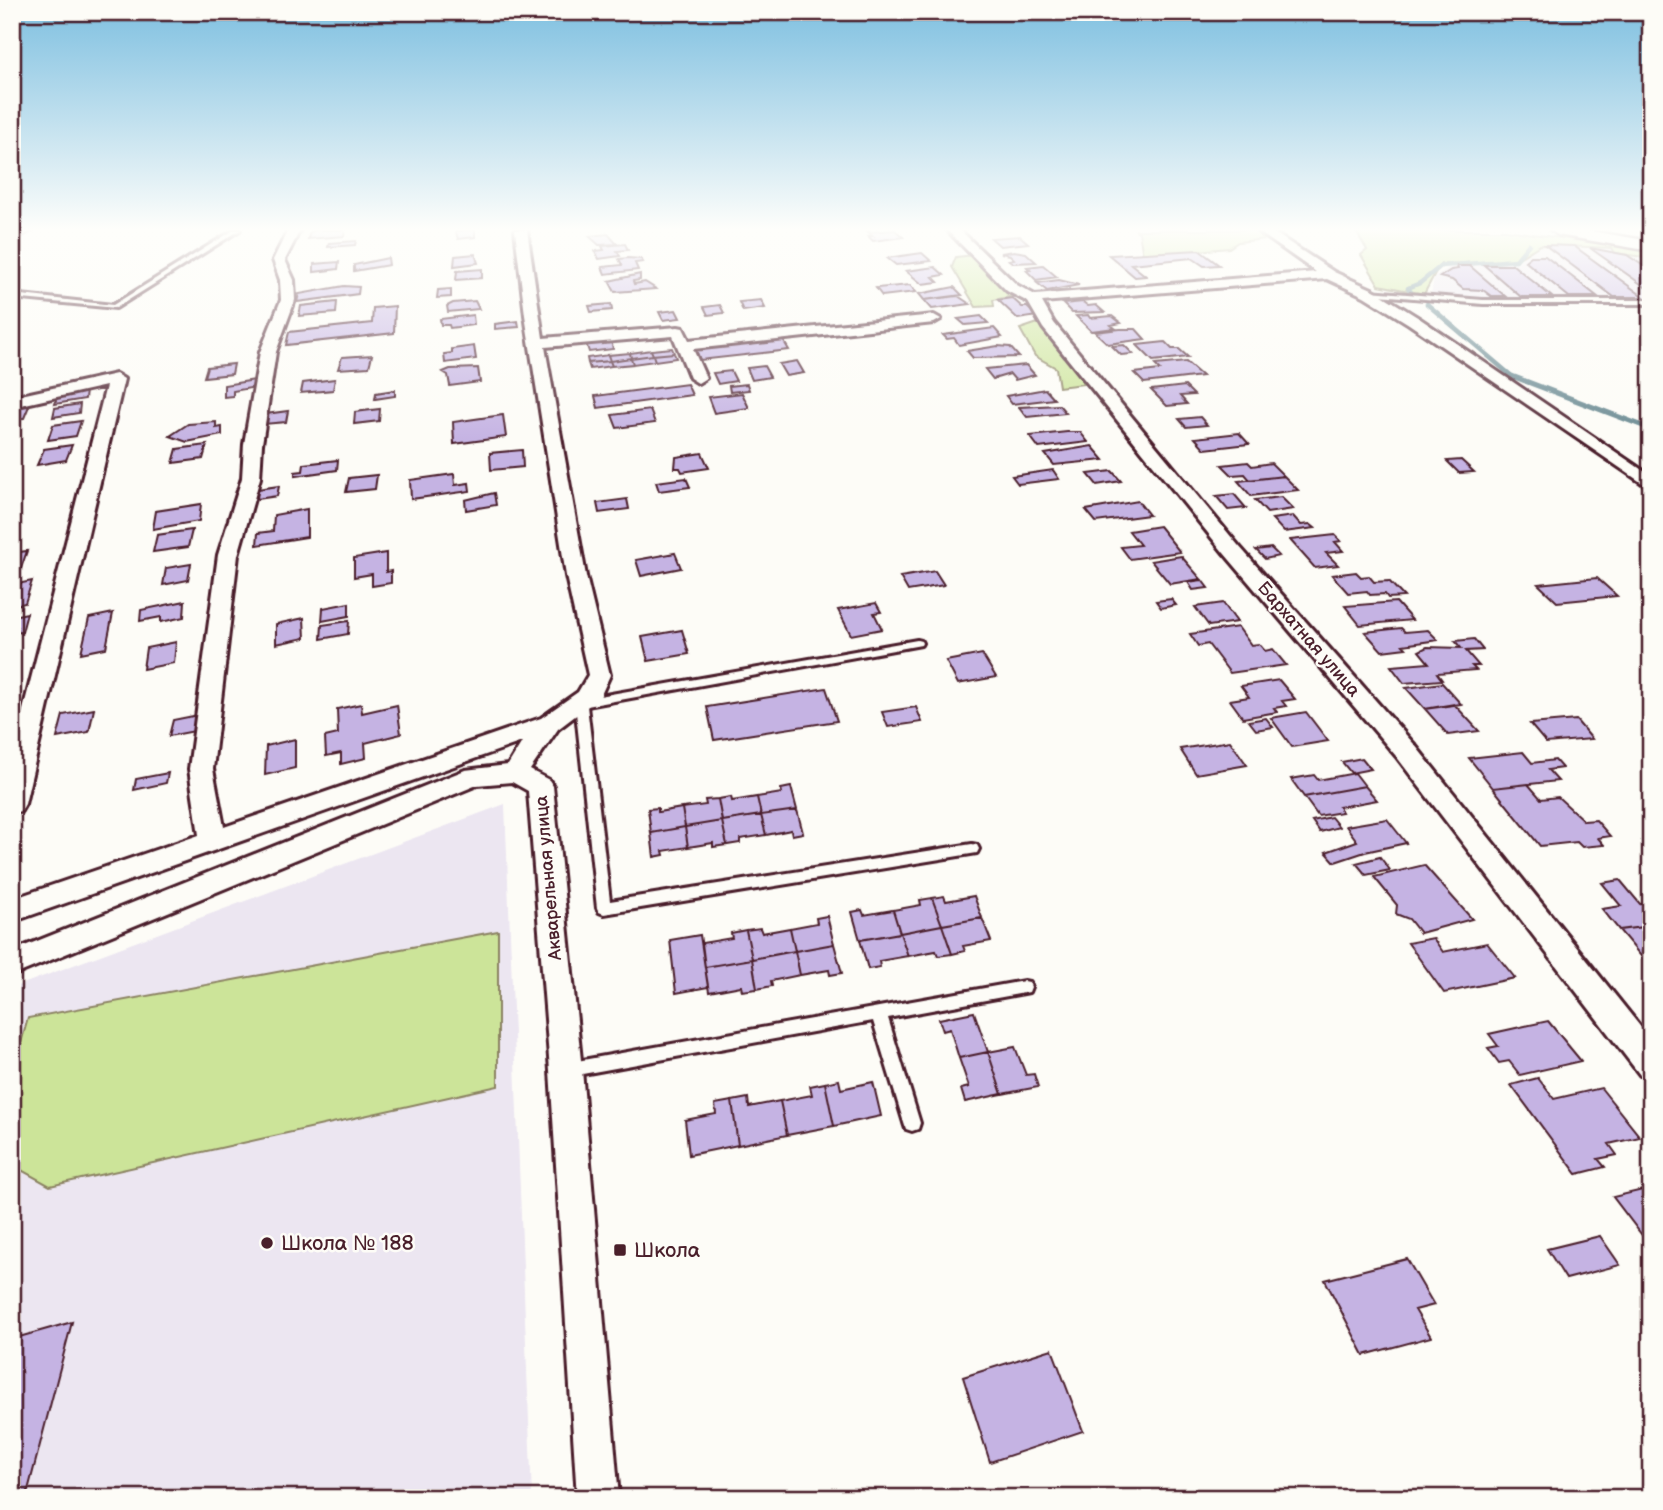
<svg xmlns="http://www.w3.org/2000/svg" width="1663" height="1510" font-family="'Balsamiq Sans',sans-serif">
	<style>
		.built { fill: #ece6f1 }
		.green { fill: #cce499; stroke: #8b8262; stroke-width: 2 }
		.lines { fill: none; stroke-linecap: round; stroke-linejoin: round }
		.stream-far1 { stroke: #698991; stroke-width: 4.5 }
		.stream { stroke: #698991; stroke-width: 5 }
		.building { fill: #c5b3e3; stroke: #4a1f2b; stroke-width: 2 }
		.lane-casing { stroke: #4a1f2b; stroke-width: 6 }
		.street-casing { stroke: #4a1f2b; stroke-width: 6 }
		.secondary-casing { stroke: #4a1f2b; stroke-width: 5 }
		.lane { fill: #fdfcf7; fill-rule: evenodd }
		.street { fill: #fdfcf7; fill-rule: evenodd }
		.secondary { fill: #fdfcf7; fill-rule: evenodd }
		.poi-dot { fill: #4a1f2b; stroke: #fdfcf7; stroke-width: 2.5 }
		.labels { text-anchor: middle; stroke-width: 5; stroke-linejoin: round; paint-order: stroke }
		.street-label { font-size: 18px; fill: #4a1f2b; stroke: #fdfcf7 }
		.near-poi-label { font-size: 21px; fill: #4a1f2b; stroke: #fdfcf7; text-anchor: start }
	</style>
	<rect width="100%" height="100%" fill="#fdfcf7"/>
	<filter id="ink" filterUnits="userSpaceOnUse"><feTurbulence type="fractalNoise" baseFrequency=".0143" numOctaves="2"/><feDisplacementMap in="SourceGraphic" scale="14" xChannelSelector="R" yChannelSelector="G"/><feConvolveMatrix kernelMatrix="1 2 1 2 8 2 1 2 1" color-interpolation-filters="sRGB"/></filter>
	<g filter="url(#ink)">
		<path class="built" d="M1536 244 1606 247 1618 252 1651 257V299H1480L1431 295 1434 277 1453 265 1518 262Z
			M505 804 532 1498H12V988Z"/>
		<path class="green" d="M1135 230H1253L1266 239 1238 242 1229 248 1143 256 1139 232Z
			M1355 230H1506L1651 251V258L1615 253 1612 248 1540 245 1514 261 1440 264 1424 294 1379 285 1361 255 1367 250Z
			M975 255 1014 296 993 300 994 306 976 307 952 267 956 257Z
			M1038 323 1092 383 1059 387 1056 368 1035 356 1020 329Z
			M498 931V1086L50 1186 12 1165V1075L28 1018Z"/>
		<g class="lines">
			<path class="stream-far1" d="M1411 292 1408 288 1420 283 1441 266 1516 260 1529 244
				M1427 304 1514 378"/>
			<path class="stream" d="M1512 376 1651 429"/>
		</g>
		<path class="building" d="M317 230H345L344 236 308 239 310 232Z
			M475 230V237L458 239 457 236 456 231Z
			M895 230 903 237 873 241 868 236H873L868 232Z
			M608 234 617 244 599 245 589 236Z
			M1020 236 1028 243 1000 246 991 238Z
			M356 241 355 245 328 247 329 243Z
			M625 244 628 250 617 251 620 256 599 259 595 251 604 250 602 246Z
			M1545 245 1574 246 1644 297H1614Z
			M1590 248 1627 255 1651 271V291Z
			M1199 250 1219 265 1204 266 1192 258 1131 264 1146 276 1135 277 1109 255Z
			M1014 251 1026 253 1036 262 1013 263 1009 260 1014 259 1010 255 1001 253Z
			M922 253 931 261 896 265 887 258Z
			M475 254 478 263 454 266 455 256Z
			M1531 256H1545L1598 297H1569L1525 261Z
			M388 258 389 265 354 271V265Z
			M628 258 641 259 643 262 635 263 638 270 605 274 602 267 622 265 619 259Z
			M339 262 338 269 314 272V264Z
			M1043 265 1057 277 1036 280 1026 270H1030L1027 267Z
			M1484 265H1513L1552 297H1521Z
			M1457 266H1470L1505 296H1491L1483 290 1463 289 1452 280 1440 277 1451 270 1458 269Z
			M935 267 944 275 933 277 938 282 922 284 906 271Z
			M482 269V278L456 280 457 271Z
			M640 274V280L633 281 634 284 645 282 656 289 615 292 609 281Z
			M1059 280 1079 285 1047 291 1037 283Z
			M910 285 916 292 882 296 876 288Z
			M344 286 359 287 358 294 297 302 299 294Z
			M954 287 962 295 924 300 919 294Z
			M451 289V297L437 298 438 290Z
			M958 296 970 304 932 309 924 300Z
			M1012 298 1022 307H1027L1037 316 1018 319 998 300Z
			M761 300 765 308 743 311 739 302Z
			M475 301 479 309 448 312 447 306 453 303Z
			M337 302 336 313 299 316 301 306Z
			M1083 302 1088 306 1096 305 1104 312 1072 313 1063 304Z
			M611 304 612 310 591 312 589 306Z
			M720 305 724 313 708 315 704 307Z
			M395 306 394 333 286 345 289 332 372 323 373 308Z
			M676 310 680 318 663 320 659 312Z
			M473 315 474 325 450 328 449 325H441L440 319Z
			M1088 315 1090 318 1112 316 1121 323 1111 325 1115 328 1091 331 1076 316Z
			M981 316 988 323 965 325 958 319Z
			M518 321 519 327 495 329V324Z
			M994 328 1002 337 959 345 954 338 947 339 943 335Z
			M1120 329H1136L1145 339 1108 344 1095 332Z
			M611 340 613 349 589 352 586 343Z
			M783 340 789 350 700 360 696 350Z
			M1165 342 1172 349H1179L1188 357 1153 361 1137 345Z
			M1124 345 1133 354 1121 355 1112 346Z
			M474 346 476 359 445 363 444 354 452 353V349Z
			M998 346 1010 347 1019 357 973 358 967 351Z
			M672 348 674 353 653 355 651 350Z
			M651 350 653 355 631 358 630 353Z
			M630 353 631 358 610 361 608 355Z
			M674 353 676 358 655 361 653 355Z
			M372 355 369 367 338 369 342 357Z
			M608 355 610 361 588 363 587 358Z
			M653 355 655 361 633 364 631 358Z
			M631 358 633 364 612 366 610 361Z
			M610 361 612 366 590 369 588 363Z
			M797 361 804 373 786 376 779 364Z
			M1186 362 1202 376 1144 383 1134 373 1160 370 1155 365Z
			M234 364 232 374 204 377 207 367Z
			M1026 365 1035 375 1015 380 1010 374 993 379 985 369Z
			M764 366 770 377 752 380 747 368Z
			M478 368 480 382 450 386 448 375 443 372 450 369Z
			M731 371 736 381 718 384 713 373Z
			M335 379 333 390 301 393 303 383Z
			M255 380 256 387 233 391V396L224 397V385Z
			M687 384 692 395 598 408 595 396Z
			M747 384 749 390 730 392 729 386Z
			M1185 386 1194 395 1180 396 1187 404 1167 406 1151 390Z
			M1045 389 1054 399 1012 404 1006 396Z
			M395 390V396L375 399 376 393Z
			M86 391 85 399 55 404 57 396Z
			M742 393 749 408 714 413 708 397Z
			M80 404 79 413 53 417 55 408Z
			M1059 405 1066 413 1027 417 1019 407Z
			M29 406 24 418 12 419V408Z
			M380 409 379 421 354 424 355 412Z
			M650 410 655 423 617 428 612 415Z
			M288 411 286 422 264 424 266 414Z
			M503 415 506 437 454 444 453 422Z
			M1200 417 1207 425 1186 427 1179 419Z
			M81 421 76 436 48 440 53 425Z
			M216 422V428L222 427V435L187 442 170 436 188 424Z
			M1067 432H1080L1088 442 1039 448 1030 436Z
			M1239 433 1249 444 1205 449 1195 438Z
			M72 445 66 460 37 465 44 449Z
			M207 445 203 459 173 463 177 449Z
			M1092 446 1104 460 1054 465 1045 454Z
			M522 450 523 467 491 470 490 453Z
			M702 453 709 468 682 472 680 468H675L676 457Z
			M338 460 337 470 295 476V472L303 471 304 464Z
			M1461 460 1474 472 1459 473 1447 461Z
			M1248 462 1252 466 1271 463 1284 476 1250 480 1245 474 1232 475 1222 465Z
			M1053 470 1059 479 1018 484 1012 476Z
			M1112 471 1121 481 1097 485 1088 474Z
			M454 474 455 485 469 483 470 491 411 499 410 480Z
			M377 475 375 489 346 492 349 478Z
			M1284 476 1298 490 1251 496 1238 481Z
			M686 478 690 487 659 491 656 482Z
			M279 486 277 496 257 499 258 489Z
			M494 493 496 505 466 510 465 500Z
			M1234 494 1246 508 1228 510 1216 496Z
			M1281 497 1293 509 1267 513 1255 500Z
			M627 499 629 509 599 513 597 503Z
			M1138 501 1149 515 1096 522 1086 510Z
			M201 504 199 521 153 529 156 511Z
			M307 509V537L257 545 258 533 273 531 274 515Z
			M1293 516 1301 525 1310 524 1315 528 1284 532 1272 519Z
			M1159 526 1180 552 1130 559 1121 547 1140 545 1129 531Z
			M192 530 188 547 153 552 157 535Z
			M1335 535 1341 541 1335 542 1343 551 1326 553 1338 565 1315 568 1290 540Z
			M1271 548 1279 556 1265 559 1256 550Z
			M27 551 20 571 12 572V553Z
			M386 553V572L391 571V583L372 586V574L354 577V558Z
			M675 553 681 568 641 576 636 560Z
			M1181 556 1201 579 1170 584 1151 561Z
			M191 564 188 580 163 585 166 568Z
			M935 571 944 585 908 591 900 577Z
			M1356 572 1361 577 1369 576 1374 582 1389 581 1404 597 1388 598 1385 594 1370 595 1367 591 1348 593 1332 575Z
			M1597 578 1617 596 1557 602 1538 584Z
			M1202 580 1208 588 1193 590 1188 582Z
			M32 581 25 603 12 606V585Z
			M1171 599 1176 605 1161 608 1156 601Z
			M185 601 184 617 161 622V617L140 621 141 610Z
			M1396 602 1412 620 1360 625 1345 606Z
			M349 603V616L322 621 323 608Z
			M876 603 881 612 874 613 882 629 851 635 838 610Z
			M1223 603 1237 622 1209 626 1195 607Z
			M27 613 22 632 12 633V616Z
			M113 613 106 648 81 653 89 618Z
			M304 618 305 638 276 644V624Z
			M349 621 348 634 321 639 322 625Z
			M1238 627 1251 645 1259 644 1265 651 1273 649 1286 665 1230 673 1208 644 1198 646 1190 634Z
			M1401 628 1405 632 1428 630 1438 640 1403 645 1406 648 1382 651 1365 632Z
			M682 630 689 654 648 661 642 637Z
			M1474 639 1483 650 1466 651 1479 666H1472L1476 670 1437 673 1442 680 1404 683 1391 666 1429 663 1419 651 1427 647 1461 648 1455 641Z
			M176 642 174 663 143 669 146 648Z
			M982 654 996 677 958 684 946 661Z
			M1279 680 1295 699 1282 701 1286 706 1274 708 1277 712 1243 718 1230 700 1249 697 1241 686Z
			M1442 683 1461 704 1425 709 1406 688Z
			M826 688 837 721 714 740 707 707Z
			M361 704 362 713 397 705 401 734 365 743 366 758 341 764V753L326 756 325 737 338 734 337 709Z
			M1454 704 1479 731 1448 735 1425 709Z
			M916 707 922 722 888 727 882 712Z
			M94 709 89 732 57 738 63 715Z
			M1306 712 1328 741 1292 747 1271 718Z
			M203 714 200 730 169 736 173 720Z
			M1266 718 1273 727 1256 730 1249 721Z
			M1576 720 1592 739 1546 743 1530 724Z
			M295 739V768L265 775 266 746Z
			M1230 741 1247 765 1196 774 1180 749Z
			M1523 752 1532 763 1555 760 1562 768 1548 770 1558 781 1493 788 1469 758Z
			M1362 758 1371 769 1351 773 1342 762Z
			M168 773 166 783 134 790 136 779Z
			M1355 773 1365 786 1304 797 1291 779 1314 775 1318 780Z
			M1528 784 1541 799 1558 797 1584 821 1596 820 1610 836 1598 838 1604 845 1582 847 1577 842 1540 846 1493 788Z
			M1365 786 1377 800 1339 807 1342 812 1318 816 1304 797Z
			M791 787 797 810 761 815 757 797 782 793 781 789Z
			M731 797 732 801 757 797 761 815 722 821 718 799Z
			M718 799 722 821 685 827 682 808 706 805 705 800Z
			M658 808V812L682 808 685 827 651 833 648 809Z
			M797 810 803 833 792 835 791 830 766 835 761 815Z
			M761 815 766 835 740 839V843L727 845 722 821Z
			M1331 817 1339 827 1320 832 1312 821Z
			M1387 819 1406 843 1365 852 1335 862 1326 852 1357 841 1346 826Z
			M722 821 727 845 713 847V843L688 847 685 827Z
			M685 827 688 847 663 851 664 855 654 857 651 833Z
			M1380 857 1390 870 1366 875 1356 863Z
			M1424 865 1472 919 1420 933 1409 919 1396 914 1397 905 1374 877Z
			M1620 880 1640 904 1651 903V926L1619 930 1602 909 1621 906 1602 883Z
			M944 896 946 901 974 896 982 918 942 925 932 898Z
			M932 898 942 925 900 933 893 910 921 905 920 900Z
			M862 910 864 915 893 910 900 933 860 940 852 912Z
			M827 916 834 944 795 951 790 928 817 923 816 918Z
			M982 918 991 941 963 946 965 951 952 954 942 925Z
			M942 925 952 954 938 956 936 951 908 956 900 933Z
			M1651 926V968L1619 930Z
			M760 928 762 933 790 928 795 951 752 959 746 930Z
			M746 930 752 959 705 967 702 943 732 938 731 933Z
			M900 933 908 956 879 961 880 967 868 969 860 940Z
			M700 935 708 987 676 993 670 940Z
			M1433 938 1443 952 1487 943 1515 978 1444 993 1408 943Z
			M834 944 842 973 830 975 829 970 800 975 795 951Z
			M795 951 800 975 771 981 772 986 757 989 752 959Z
			M752 959 757 989 742 991 741 986 709 992 705 967Z
			M974 1012 988 1052 959 1058 950 1029 943 1031 939 1019Z
			M1548 1021 1581 1061 1520 1075 1509 1061 1499 1063 1488 1048 1498 1046 1489 1034Z
			M1015 1047 1026 1075 1034 1074 1038 1087 1002 1094 988 1052Z
			M988 1052 1002 1094 965 1102 961 1089 969 1087 959 1058Z
			M1538 1078 1554 1099 1601 1088 1640 1137 1609 1144 1617 1155 1598 1159 1605 1167 1577 1174 1511 1085Z
			M839 1080 841 1089 873 1082 881 1116 834 1126 825 1083Z
			M825 1083 834 1126 787 1135 780 1101 812 1095 810 1086Z
			M748 1098 749 1107 780 1101 787 1135 738 1145 732 1101Z
			M732 1101 738 1145 689 1155 685 1120 716 1114 715 1104Z
			M1651 1188V1247L1613 1197Z
			M1600 1236 1620 1265 1566 1279 1547 1249Z
			M1407 1259 1434 1305 1415 1310 1431 1337 1364 1355 1325 1280Z
			M72 1322 26 1498H12V1339Z
			M1052 1349 1083 1431 990 1462 963 1377Z"/>
		<g class="lines">
			<defs>
				<path id="lane" d="M25 230H32L12 240V236Z
					M234 230H240L116 308 12 298V294L113 305Z
					M1369 291 1483 300H1651V304H1483L1367 294V292Z
					M917 640 921 641 922 643 921 645 587 706 610 901 972 844 977 845 979 849 977 853 604 914 599 912 597 908 575 703 577 700Z
					M1024 981 1029 982 1031 987 1029 992 1024 993 888 1018 920 1123 918 1129 912 1131 906 1129 904 1123 873 1021 566 1077 560 1075 558 1070 560 1065 566 1063Z"/>
				<path id="street" d="M288 230H300L285 260 294 280 295 300 276 352 262 444 260 478 238 555 213 769 224 827 541 718 578 692 588 675 566 576 525 315 515 230H527L543 338 678 327 683 328 689 340 934 315 941 319 934 323 693 349 706 378 698 383 690 378 673 336 545 347 586 576 610 675 600 697 558 729 530 770 549 780 553 786 582 1070 619 1498H577L550 1070 528 791 512 782 477 785 12 976V951L465 770 508 765 522 742 12 922V899L199 835 189 769 218 555 242 478 244 444 260 352 281 300 280 280 273 260Z
					M947 230H960L1017 285 1035 295 1316 272 1256 230H1270L1334 272 1374 290 1419 318 1651 476V489L1409 324 1364 296 1327 279 1042 302 1054 323 1238 545 1414 744 1651 1040V1079L1640 1075 1396 756 1224 553 1043 328 1028 302 1007 291Z
					M116 374 124 379 25 804 21 811 12 813V753L106 386 12 407V397Z"/>
				<path id="secondary" d="M1550 230H1584L1651 241V251L1558 235Z"/>
			</defs>
			<use href="#lane" class="lane-casing"/>
			<use href="#street" class="street-casing"/>
			<use href="#secondary" class="secondary-casing"/>
			<use href="#lane" class="lane"/>
			<use href="#street" class="street"/>
			<use href="#secondary" class="secondary"/>
		</g>
	</g>
	<linearGradient id="sky" x2="0" y2="1"><stop stop-color="#7dbfe0"/><stop offset="0.52" stop-color="#fefefb"/><stop offset="1" stop-color="#fefefb" stop-opacity="0"/></linearGradient>
	<rect width="1663" height="441" fill="url(#sky)"/>
	<g class="poi-dot">
		<circle cx="267" cy="1243" r="7"/>
		<rect x="613" y="1243" width="14" height="14" rx="3.5"/>
	</g>
	<g class="labels">
		<g class="street-label">
			<text transform="translate(1309 639) rotate(49)" y="6">Бархатная улица</text>
			<text transform="translate(548 878) rotate(-95)" y="6">Акварельная улица</text>
		</g>
		<g class="near-poi-label">
			<text x="281" y="1250">Школа № 188</text>
			<text x="634" y="1257">Школа</text>
		</g>
	</g>
	<rect width="1663" height="1510" fill="none" stroke="#fdfcf7" stroke-width="42"/>
	<rect x="21" y="21" width="1621" height="1468" fill="none" stroke="#4a1f2b" stroke-width="2.5" filter="url(#ink)"/>
</svg>
